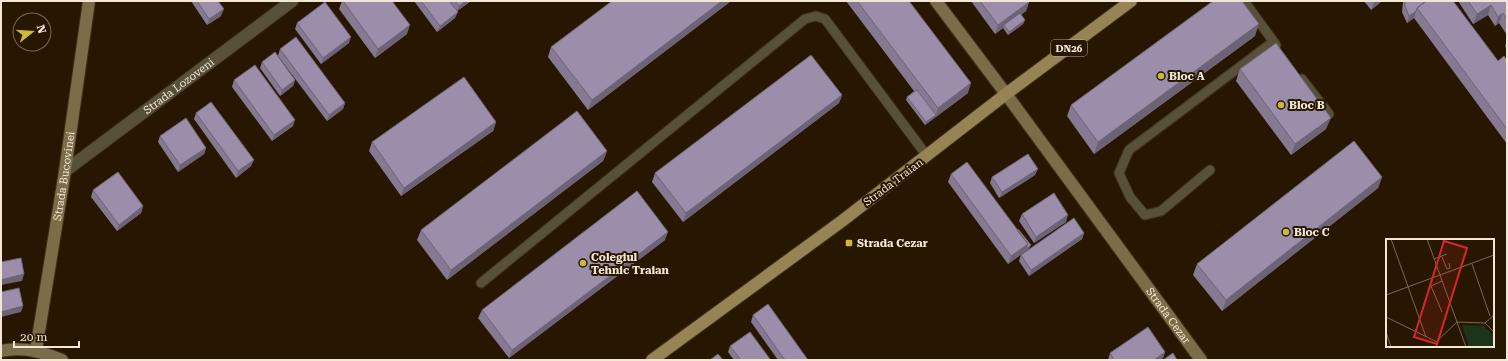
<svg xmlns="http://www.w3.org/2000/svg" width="1508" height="361" font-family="'Roboto Serif',serif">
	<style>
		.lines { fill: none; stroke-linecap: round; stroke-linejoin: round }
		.lane-casing { stroke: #40301a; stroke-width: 11 }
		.street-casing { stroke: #40301a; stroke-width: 14 }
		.secondary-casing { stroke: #40301a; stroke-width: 14 }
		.primary-casing { stroke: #40301a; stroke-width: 14 }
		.lane { stroke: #59503a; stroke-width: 9 }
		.street { stroke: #59503a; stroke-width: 12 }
		.secondary { stroke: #7c6d49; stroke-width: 12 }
		.primary { stroke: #978455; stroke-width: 12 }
		.wall { fill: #867992 }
		.shaded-wall { fill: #6d6377 }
		.building { fill: #9c8daa; stroke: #6d6377 }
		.poi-dot { fill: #cdb938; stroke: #281700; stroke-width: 1.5 }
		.labels { text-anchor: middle; stroke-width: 4; stroke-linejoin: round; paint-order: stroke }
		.shield { fill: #281700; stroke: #b5a896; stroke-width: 1 }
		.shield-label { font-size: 10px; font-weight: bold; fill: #f2e6d7 }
		.poi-label { font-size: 11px; font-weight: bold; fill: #f2e6d7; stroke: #281700; text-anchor: start }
		.street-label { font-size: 11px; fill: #f2e6d7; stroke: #281700 }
		.inset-road { fill: none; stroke: #796a56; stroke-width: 1 }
		.view { fill: #d62828; fill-opacity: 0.15; stroke: #d62828; stroke-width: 2 }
		.inset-edge { fill: none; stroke: #f2e6d7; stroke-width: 2 }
	</style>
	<rect width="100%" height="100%" fill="#281700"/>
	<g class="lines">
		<defs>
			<path id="lane" d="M1244 1 1276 45
				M1302 79 1329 114
				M1210 170 1161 211 1145 215 1130 197 1119 173 1129 150 1273 42
				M481 283 805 19 816 16 825 19 927 156"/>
			<g id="street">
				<path id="s1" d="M65 171 292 1"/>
			</g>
			<g id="secondary">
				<path id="s2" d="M936 1 1006 94 1201 360"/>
				<path id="s3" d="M36 350 65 171 89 1"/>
				<path d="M1 351C23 346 42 352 62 360"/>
			</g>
			<path id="primary" d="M652 360 842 221 1006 94 1131 1"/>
		</defs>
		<use href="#lane" class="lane-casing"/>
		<use href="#street" class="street-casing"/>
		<use href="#secondary" class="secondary-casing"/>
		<use href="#primary" class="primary-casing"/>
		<use href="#lane" class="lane"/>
		<use href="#street" class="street"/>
		<use href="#secondary" class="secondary"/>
		<use href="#primary" class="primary"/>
	</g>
	<path class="wall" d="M191 1H218L221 16 207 25Z
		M342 1H392L407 34 375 58 339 9Z
		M414 1H471L457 11 455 18 437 32Z
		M731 1 588 110 548 57 551 47Z
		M846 1H909L968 93 925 125 906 100 907 97 914 91Z
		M971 1H1028L1029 2 1026 11 1021 15 1025 20 1023 24 1008 35 1003 28 995 34Z
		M1364 1H1382L1371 10Z
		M1403 1H1453L1498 61 1507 60V144L1414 18 1407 23 1402 12Z
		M1458 1H1507V35L1499 23 1495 26 1488 15 1473 24Z
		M297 23 349 43 321 64 295 29Z
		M1255 36 1094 154 1067 116 1071 105Z
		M1507 41V49L1505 46Z
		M280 49 345 103 343 109 327 121 278 56Z
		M262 62 295 80 293 86 280 96 260 68Z
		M1240 69 1326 129 1291 155 1236 81Z
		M234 80 293 126 272 141 232 87Z
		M842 95 839 103 683 222 652 182 655 173Z
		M196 113 251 166 236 178 194 119Z
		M496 122 493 131 401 196 369 151 372 142Z
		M160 136 206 148 204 154 178 172 158 142Z
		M607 151 603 161 447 280 417 240 421 230Z
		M951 174 1029 249 1008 264 948 182Z
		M1035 175 999 198 990 183 992 177Z
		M1382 177 1378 188 1222 311 1193 275 1197 264Z
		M93 190 143 206 141 213 117 231 91 197Z
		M1022 214 1066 222 1034 243 1019 221Z
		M1084 233 1082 239 1029 276 1019 261 1021 255Z
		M665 240 509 358 478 318 482 310Z
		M753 315 808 360H778L751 322Z
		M730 346 769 360H734L728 352Z
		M1165 352 1163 358 1160 360H1108L1110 353Z"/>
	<path class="shaded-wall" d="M465 1H471L456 12 459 6Z
		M722 1H731L588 110 592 100Z
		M1375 1H1382L1371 10 1374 2Z
		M1029 2 1026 11 1005 26 1004 25 1003 28 995 34 998 25Z
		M1491 5 1488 15 1473 24 1477 14Z
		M224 9 221 16 207 25 209 19Z
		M1416 11 1414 18 1407 23 1409 16Z
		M458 12 455 18 437 32 440 26Z
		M1503 13 1499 23 1495 26 1498 17Z
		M1025 20 1023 24 1008 35 1009 32Z
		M1259 24 1255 36 1094 154 1098 142Z
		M410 25 407 34 375 58 378 49Z
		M351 37 349 43 321 64 323 58Z
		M295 80 293 86 280 96 282 90Z
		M971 83 968 93 925 125 926 122 936 115 938 108Z
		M842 95 839 103 683 222 686 213Z
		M345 103 343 109 327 121 329 115Z
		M1331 118 1326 129 1291 155 1295 144Z
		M295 120 293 126 272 141 274 135Z
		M496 122 493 131 401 196 404 188Z
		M206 148 204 154 178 172 180 165Z
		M607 151 603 161 447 280 451 270Z
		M254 160 251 166 236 178 238 171Z
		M1038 169 1035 175 999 198 1002 192Z
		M1382 177 1378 188 1222 311 1226 300Z
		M143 206 141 213 117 231 119 225Z
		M1068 215 1066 222 1034 243 1036 237Z
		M668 232 665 240 509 358 512 350Z
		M1084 233 1082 239 1029 276 1031 270Z
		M1028 244 1031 245 1029 249 1008 264 1011 256Z
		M24 274 22 281 1 285V280Z
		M23 306 21 312 1 317V312Z
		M1165 352 1163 358 1160 360H1154Z"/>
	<path class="building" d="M197 1H218L224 9 209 19Z
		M343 1H392L410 25 378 49Z
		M421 1H449L458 12 440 26Z
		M455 1H465L459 6Z
		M612 1H722L592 100 551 47Z
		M857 1H909L971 83 938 108Z
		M980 1H1028L1029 2 998 25Z
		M1213 1H1242L1259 24 1098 142 1071 105Z
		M1405 1H1426L1417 8 1416 11 1409 16 1405 6Z
		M1426 1H1453L1498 61 1504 56 1507 60V129L1417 8Z
		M1468 1H1507V19L1503 13 1498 17 1491 5 1477 14Z
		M325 2 351 37 323 58 297 23Z
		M1020 13 1025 20 1009 32 1004 25Z
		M296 37 345 103 329 115 280 49Z
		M1276 43 1331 118 1295 144 1240 69Z
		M275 52 295 80 282 90 262 62Z
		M811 55 842 95 686 213 655 173Z
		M255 65 295 120 274 135 234 80Z
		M464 77 496 122 404 188 372 142Z
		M917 90 936 115 926 122 907 97Z
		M211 102 254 160 238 171 196 113Z
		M577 111 607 151 451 270 421 230Z
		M186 118 206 148 180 165 160 136Z
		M1354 141 1382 177 1226 300 1197 264Z
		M1028 154 1038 169 1002 192 992 177Z
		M967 162 1028 244 1011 256 951 174Z
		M118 172 143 206 119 225 93 190Z
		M637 191 668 232 512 350 482 310Z
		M1054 193 1068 215 1036 237 1022 214Z
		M1074 218 1084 233 1031 270 1021 255Z
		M1018 229 1031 245 1026 249 1028 244 1017 230Z
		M21 258 24 274 1 280V262Z
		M19 288 23 306 1 312V292Z
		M768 304 808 360H785L753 315Z
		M1148 327 1165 352 1154 360H1114L1110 353Z
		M750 332 770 359 768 360H741L730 346Z
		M1173 353 1177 360H1163Z
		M718 354 723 360H710Z"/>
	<g class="poi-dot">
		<circle cx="1161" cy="76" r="4"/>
		<circle cx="1281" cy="105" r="4"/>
		<circle cx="1286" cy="232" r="4"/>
		<rect x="845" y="239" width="8" height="8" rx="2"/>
		<circle cx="583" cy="263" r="4"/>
	</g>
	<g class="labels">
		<rect class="shield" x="1051" y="40" width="36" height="16" rx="3"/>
		<g class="shield-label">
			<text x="1069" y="52">DN26</text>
		</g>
		<g class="poi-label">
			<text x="1169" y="80">Bloc A</text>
			<text x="1289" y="109">Bloc B</text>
			<text x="1294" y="236">Bloc C</text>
			<text x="857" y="247">Strada Cezar</text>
			<text x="591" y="261">Colegiul<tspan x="591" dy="13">Tehnic Traian</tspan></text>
		</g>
		<g class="street-label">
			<text dy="4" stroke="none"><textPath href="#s1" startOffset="142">Strada Lozoveni</textPath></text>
			<text dy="4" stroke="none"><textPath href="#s3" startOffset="176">Strada Bucovinei</textPath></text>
			<text transform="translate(893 182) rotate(-37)" y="4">Strada Traian</text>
			<text dy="4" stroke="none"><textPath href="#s2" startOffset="391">Strada Cezar</textPath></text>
		</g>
	</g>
	<g transform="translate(1386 239)">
		<rect width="108" height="108" fill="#281700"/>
		<path d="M76 86 98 87 108 97V105L103 108H83Z" fill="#1c341b"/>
		<path class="inset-road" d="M5 0 40 98M41 0 80 108M56 18 61 30 64 29 63 24M48 20 61 15M86 25 104 77M0 56 108 16M56 73 45 47 56 42M0 78 51 103M99 84 108 76M0 93 5 108M50 108 52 101 71 83 99 84 108 93"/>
		<path class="view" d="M58 2 81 9 51 105 28 98Z"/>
		<rect width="108" height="108" class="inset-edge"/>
	</g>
	<rect width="1508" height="361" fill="none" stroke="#f2e6d7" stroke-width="4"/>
	<g transform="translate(32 32) rotate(73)"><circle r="19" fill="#281700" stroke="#796a56"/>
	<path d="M0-3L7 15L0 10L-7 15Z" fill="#cdb938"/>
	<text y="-6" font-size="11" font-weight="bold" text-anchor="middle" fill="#f2e6d7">N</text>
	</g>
	<path d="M14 341v6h65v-6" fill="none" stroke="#f2e6d7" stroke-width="2"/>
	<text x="20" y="341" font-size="12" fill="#f2e6d7" stroke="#281700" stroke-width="3" paint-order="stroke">20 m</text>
</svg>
